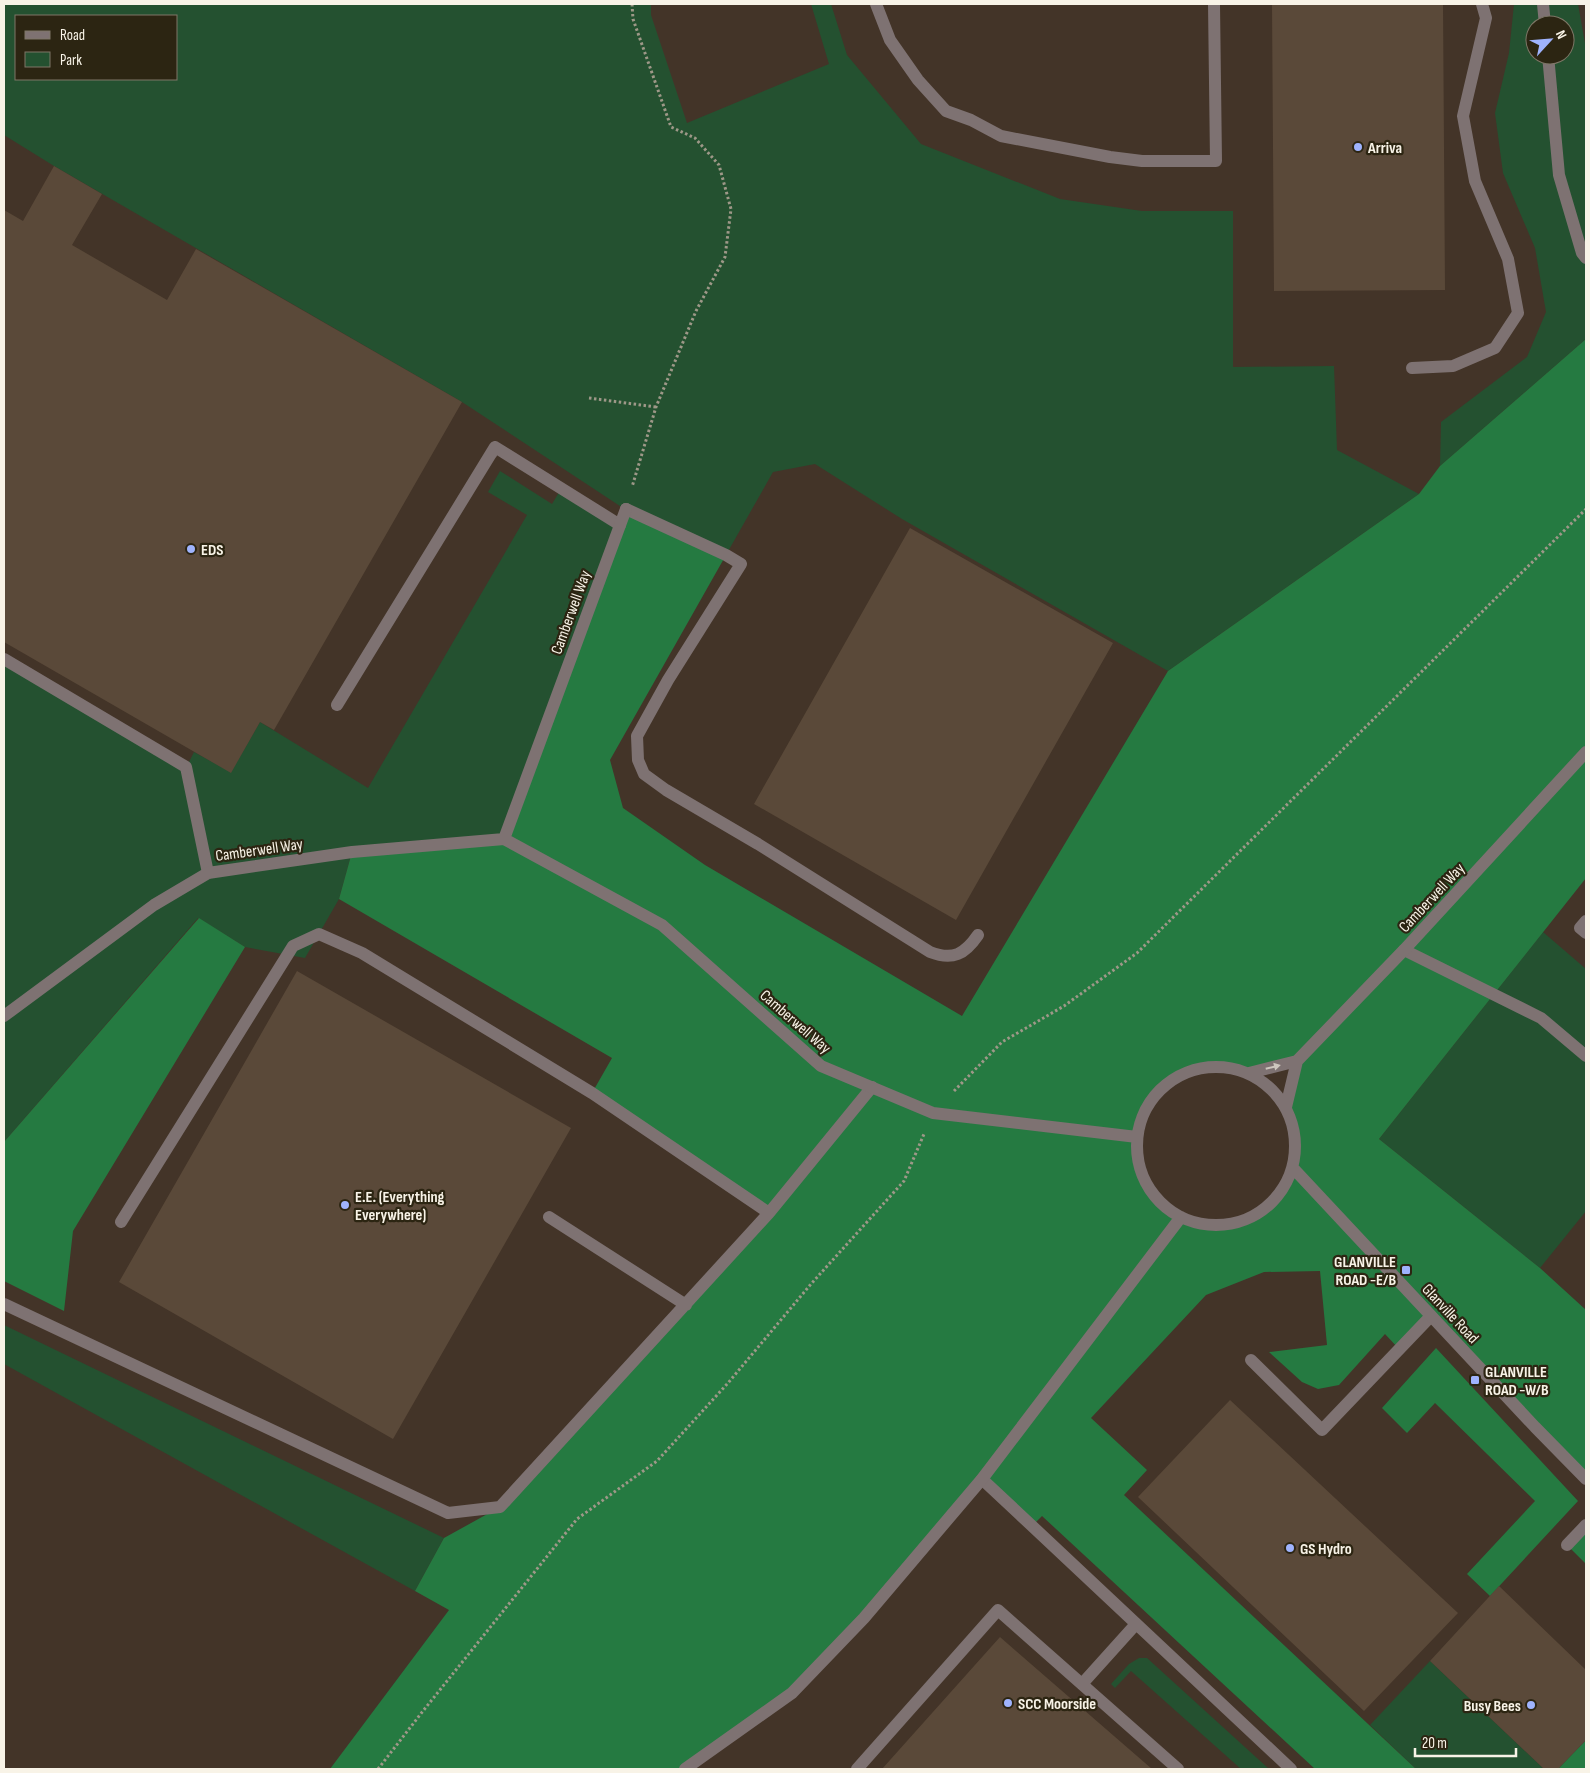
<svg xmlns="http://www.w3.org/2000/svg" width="1590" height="1773" font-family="'Sofia Sans Condensed',sans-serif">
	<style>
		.commercial { fill: #433428; fill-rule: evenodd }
		.green { fill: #245130; fill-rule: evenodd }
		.forest { fill: #257a41; fill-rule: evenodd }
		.building { fill: #5a4939 }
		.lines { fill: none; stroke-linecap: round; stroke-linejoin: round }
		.path { stroke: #9e9888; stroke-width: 3; stroke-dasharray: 2.5 2.5; stroke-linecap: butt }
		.lane { stroke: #7e7272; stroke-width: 12 }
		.street { stroke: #7e7272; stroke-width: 12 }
		.oneway { fill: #cdc6be }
		.poi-dot { fill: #9fb3fd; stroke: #2c2512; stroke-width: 2 }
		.labels { text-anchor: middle; stroke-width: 4.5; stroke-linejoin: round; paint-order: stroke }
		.poi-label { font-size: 16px; font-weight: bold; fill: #f8f3e7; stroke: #2c2512; text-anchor: start }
		.street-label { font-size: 16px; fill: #f8f3e7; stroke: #2c2512 }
	</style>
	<rect width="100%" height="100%" fill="#372f1b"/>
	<path class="commercial" d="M4 4H1586V1769H4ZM16 16H176V79H16ZM1535 25H1565V55H1535Z"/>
	<path class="green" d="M4 4H651V15L687 123 829 64 811 4H831L847 55 921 144 1060 199 1142 211H1233V367L1334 366 1337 450 1419 494 1168 671 902 519 815 464 773 472 726 555 626 510 462 402 54 166 4 135ZM16 16H176V79H16Z
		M1514 4H1578L1586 49V339L1440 466 1441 422 1527 357 1546 312 1535 248 1503 173 1495 113 1509 53ZM1535 25H1565V55H1535Z
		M500 471 552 504 561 489 620 525 504 839 352 852 339 899 305 958 245 947 198 918 4 1142V659L187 766 194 752 231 772 260 722 368 788 527 515 488 492Z
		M1543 932 1586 969V1211L1540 1268 1379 1139Z
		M4 1325 444 1538 415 1591 4 1364Z
		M1139 1658H1147L1269 1769H1241L1131 1671 1115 1688 1111 1684 1129 1664Z
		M1430 1661 1544 1769H1416L1370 1725Z"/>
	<path class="forest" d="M1586 339V878L1379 1139 1540 1268 1586 1310V1479L1431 1316 1399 1349 1385 1334 1339 1385 1318 1389 1302 1382 1269 1352 1327 1345 1320 1271 1264 1272 1206 1295 1091 1418 1147 1470 1124 1495 1416 1769H1315L1042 1516 1032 1526 982 1479 792 1693 685 1769H330L449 1610 415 1591 444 1538 500 1507 769 1214 592 1093 612 1058 339 899 352 852 504 839 626 510 726 555 610 760 623 808 705 865 962 1016 1168 671 1419 494 1440 466ZM1297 1062 1286 1107 1295 1134 1293 1168 1280 1193 1261 1212 1236 1223 1217 1226 1181 1217 1159 1201 1145 1181 1137 1155 1139 1132 1145 1111 1152 1098 1172 1080 1194 1069 1222 1066 1249 1073Z
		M199 918 245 947 73 1231 64 1311 4 1281V1142Z
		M1436 1348 1578 1501 1490 1596 1467 1574 1535 1501 1435 1403 1407 1433 1382 1408Z
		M1586 1525V1564L1567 1545Z
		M1586 1740V1769H1558Z"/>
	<path class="building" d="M1272 4H1443L1445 290 1274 291Z
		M54 166 102 194 72 245 167 300 196 249 462 402 274 730 260 722 231 773 4 642V210L23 221Z
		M910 528 1113 643 956 920 754 804Z
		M297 971 571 1128 393 1439 119 1282Z
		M1230 1400 1458 1613 1364 1711 1138 1497Z
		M1499 1586 1586 1670V1740L1558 1769H1544L1430 1661Z
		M1000 1637 1152 1769H882Z"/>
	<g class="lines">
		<path class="path" d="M632 4 633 19 671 127 695 138 719 165 731 209 725 257 696 311 656 407 632 487
			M589 398 656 407
			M954 1091 1002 1042 1064 1006 1137 953 1586 509
			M378 1769 423 1711 577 1519 657 1461 728 1383 811 1284 904 1181 924 1134"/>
		<path class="lane" d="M876 4 890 40 918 80 946 111 971 120 1001 136 1110 157 1142 161H1216L1214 4
			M1412 368 1453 366 1495 348 1518 313 1508 259 1475 181 1463 116 1486 18 1482 4
			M491 454 495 447 620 525
			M626 509 726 555 741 564 668 680 637 736 638 760 644 774 666 790 758 844 930 952C953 961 965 954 978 935
			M4 659 186 767 208 873
			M337 705 495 447
			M1586 921 1580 928 1586 933
			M1404 950 1541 1018 1586 1056
			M549 1217 686 1305
			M121 1222 293 946 319 934 362 953 592 1093 769 1213 872 1087
			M4 1304 448 1513 500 1507 769 1213
			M1251 1360 1322 1430 1431 1316
			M982 1479 1291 1769
			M1567 1545 1586 1525
			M1082 1684 1136 1624
			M857 1769 998 1610 1178 1769"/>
		<path class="street" d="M1543 4 1545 25
			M1548 55 1559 175 1582 253 1586 258
			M504 839 626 509
			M4 1016 154 905 208 873 352 852 504 839 662 925 821 1066 933 1113 1137 1137
			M1137 1146a79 79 0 1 1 158 0a79 79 0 1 1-158 0Z
			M1249 1073 1297 1061
			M1286 1107 1297 1061 1404 950 1586 752
			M1293 1168 1535 1427 1586 1479
			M685 1769 792 1693 864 1618 982 1479 1181 1217"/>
	</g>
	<defs><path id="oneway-solid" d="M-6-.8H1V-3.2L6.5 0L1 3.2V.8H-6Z" transform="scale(1.25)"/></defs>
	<use class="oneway" href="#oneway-solid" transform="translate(1273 1067) rotate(-14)"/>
	<g class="poi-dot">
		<circle cx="1358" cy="147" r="5"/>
		<circle cx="191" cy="549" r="5"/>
		<circle cx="345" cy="1205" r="5"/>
		<rect x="1401" y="1265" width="10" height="10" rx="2.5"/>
		<rect x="1470" y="1375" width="10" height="10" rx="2.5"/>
		<circle cx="1290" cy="1548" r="5"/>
		<circle cx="1008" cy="1703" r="5"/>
		<circle cx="1531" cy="1705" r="5"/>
	</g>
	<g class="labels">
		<g class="poi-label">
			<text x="1368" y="153">Arriva</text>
			<text x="201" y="555">EDS</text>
			<text x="355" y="1202">E.E. (Everything<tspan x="355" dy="18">Everywhere)</tspan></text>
			<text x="1396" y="1267" text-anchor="end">GLANVILLE<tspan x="1396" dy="18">ROAD -E/B</tspan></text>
			<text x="1485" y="1377">GLANVILLE<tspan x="1485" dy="18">ROAD -W/B</tspan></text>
			<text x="1300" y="1554">GS Hydro</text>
			<text x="1018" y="1709">SCC Moorside</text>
			<text x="1521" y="1711" text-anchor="end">Busy Bees</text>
		</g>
		<g class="street-label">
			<text transform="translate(570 612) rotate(-70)" y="6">Camberwell Way</text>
			<text transform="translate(259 849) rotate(-8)" y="6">Camberwell Way</text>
			<text transform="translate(1431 897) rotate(-47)" y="6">Camberwell Way</text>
			<text transform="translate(796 1021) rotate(41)" y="6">Camberwell Way</text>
			<text transform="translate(1451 1313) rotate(47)" y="6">Glanville Road</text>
		</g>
	</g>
	<rect width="1590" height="1773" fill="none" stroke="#f8f3e7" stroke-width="10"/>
	<rect x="15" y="15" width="162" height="65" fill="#2c2512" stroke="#7e7767"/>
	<rect x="25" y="31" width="25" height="8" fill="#7e7272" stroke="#7e7767"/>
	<text x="60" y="40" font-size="15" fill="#f8f3e7">Road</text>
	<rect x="25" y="52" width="25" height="15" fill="#245130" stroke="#7e7767"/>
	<text x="60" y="65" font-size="15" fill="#f8f3e7">Park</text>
	<g transform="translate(1550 40) rotate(64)"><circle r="24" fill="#2c2512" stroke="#7e7767"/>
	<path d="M0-4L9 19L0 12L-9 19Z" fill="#9fb3fd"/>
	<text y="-8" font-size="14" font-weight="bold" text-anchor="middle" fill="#f8f3e7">N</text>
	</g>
	<path d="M1415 1748v8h101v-8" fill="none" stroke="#f8f3e7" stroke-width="2.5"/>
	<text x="1422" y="1748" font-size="15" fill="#f8f3e7" stroke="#2c2512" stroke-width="4" paint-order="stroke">20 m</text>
</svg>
